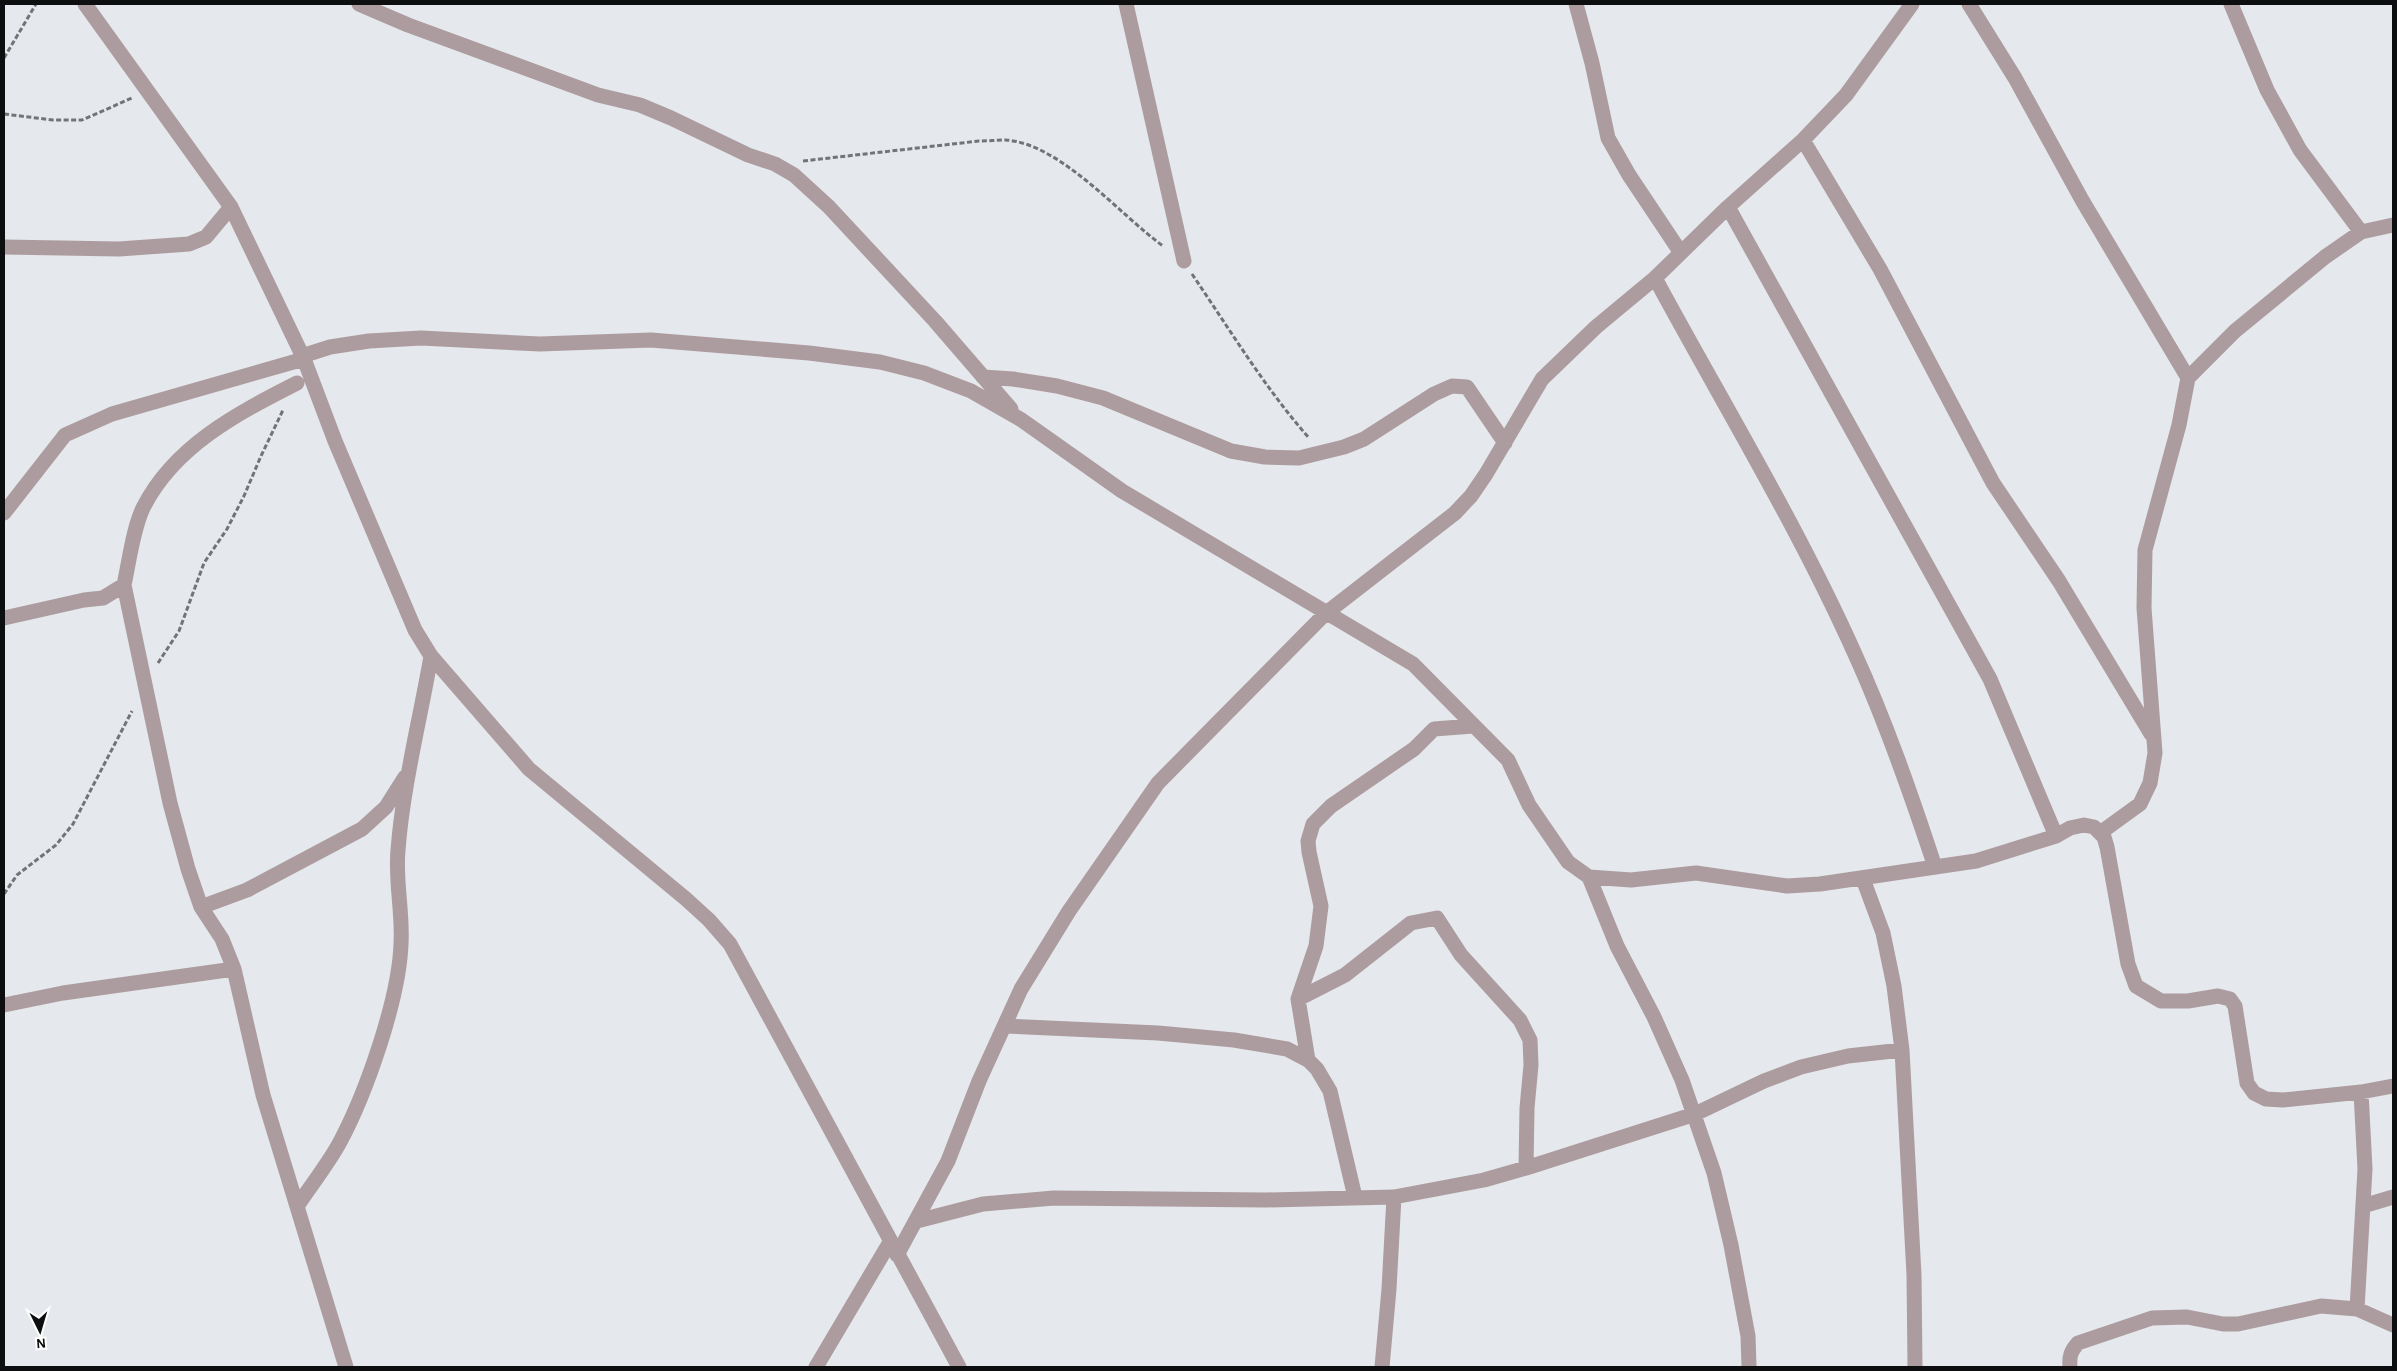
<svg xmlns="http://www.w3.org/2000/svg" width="2397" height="1371" font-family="'Alegreya Sans',sans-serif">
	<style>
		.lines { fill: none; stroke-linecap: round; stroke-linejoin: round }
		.path { stroke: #727376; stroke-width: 3; stroke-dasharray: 5 2.5; stroke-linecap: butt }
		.minor { stroke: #ac9c9f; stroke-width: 15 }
	</style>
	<rect width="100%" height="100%" fill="#e5e8ec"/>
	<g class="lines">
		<path class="path" d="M4 58 36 4
			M4 114 53 120H82L132 98
			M803 161 979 141C988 141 997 140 1006 140 1061 144 1120 215 1163 246
			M1192 274C1230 330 1265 388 1309 438
			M158 663 179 631 204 563 227 529 244 496 261 456 283 410
			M4 894 17 875 56 845 73 824 132 711"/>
		<path class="minor" d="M85 4 231 207 304 359 335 441 415 630 431 656 529 769 686 899 709 920 730 944 959 1367
			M359 4 408 25 598 95 640 105 671 118 748 155 775 164 794 175 829 207 935 321 1011 409
			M1126 4 1184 261
			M1576 4 1592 63 1608 138 1629 175 1681 253
			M1969 4 2015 78 2082 200 2188 378
			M2231 4 2267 90 2300 150 2361 232
			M1803 140 1880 269 1993 483 2059 581 2151 734
			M1728 207 1990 679 2056 836
			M4 247 119 249 189 244 206 237 231 207
			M1655 278C1722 402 1796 523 1854 652 1886 722 1911 794 1935 867
			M302 356 330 347 369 341 421 338 540 344 651 340 809 353 880 362 924 373 971 391 1020 419 1122 491 1413 664 1508 760 1529 805 1568 862 1589 877 1631 880 1696 873 1787 886 1820 884 1976 861 2056 836 2070 828 2084 825 2094 827 2104 837 2107 847 2128 964 2136 986 2161 1001H2188L2218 996 2230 999 2235 1006 2247 1083 2254 1093 2266 1099 2283 1100 2361 1092 2393 1086
			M983 377 1013 379 1057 386 1103 398 1231 451 1265 457 1299 458 1344 447 1364 439 1434 394 1452 386 1467 387 1505 443
			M4 513 65 435 112 414 304 359
			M124 585 170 803 188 869 201 907 222 939 234 969 263 1095 346 1367
			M4 618 84 600 103 598 124 585C129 562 133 529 143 508 174 446 238 413 297 383
			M2100 833 2140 804 2150 783 2155 753 2144 608 2145 550 2179 425 2188 378 2235 331 2325 257 2361 232 2393 225
			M1589 877 1617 946 1654 1017 1682 1080 1714 1173 1731 1245 1748 1336 1749 1367
			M1863 879 1883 933 1894 986 1902 1050 1914 1275 1915 1367
			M201 907 247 890 362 829 386 807 405 777
			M1298 999 1345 975 1411 923 1437 918 1461 955 1520 1020 1530 1040 1531 1065 1527 1108 1526 1168
			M4 1005 63 993 234 969
			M1005 1026 1158 1033 1234 1040 1287 1049 1308 1060 1317 1069 1330 1091 1355 1197
			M1308 1060 1298 999 1316 946 1321 906 1309 852 1308 841 1313 824 1331 806 1414 749 1434 729 1473 726
			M298 1205C312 1184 328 1164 340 1142 366 1093 399 1000 401 944 403 913 395 881 398 850 403 785 420 720 431 656
			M2363 1206 2393 1197
			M917 1221 983 1204 1054 1198 1266 1200 1394 1197 1484 1180 1526 1168 1695 1114 1764 1081 1801 1067 1848 1056 1902 1050
			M897 1255 948 1161 979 1081 1021 989 1069 911 1158 783 1325 614 1455 513 1471 496 1486 474 1542 379 1596 327 1655 278 1728 207 1803 140 1846 95 1912 4
			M2357 1309 2365 1169 2361 1092
			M816 1367 890 1242
			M1382 1367 1389 1289 1394 1197
			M2070 1367C2069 1356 2071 1351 2078 1343L2152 1318 2187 1317 2223 1324H2238L2321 1306 2357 1309 2393 1325"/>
	</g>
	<rect width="2397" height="1371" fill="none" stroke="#0d0e0f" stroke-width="10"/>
	<g transform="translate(40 1331) rotate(175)" stroke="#ffffff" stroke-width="4" paint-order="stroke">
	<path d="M0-4L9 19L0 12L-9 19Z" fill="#0d0e0f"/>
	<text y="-8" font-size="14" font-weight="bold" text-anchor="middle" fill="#0d0e0f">N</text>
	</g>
</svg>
